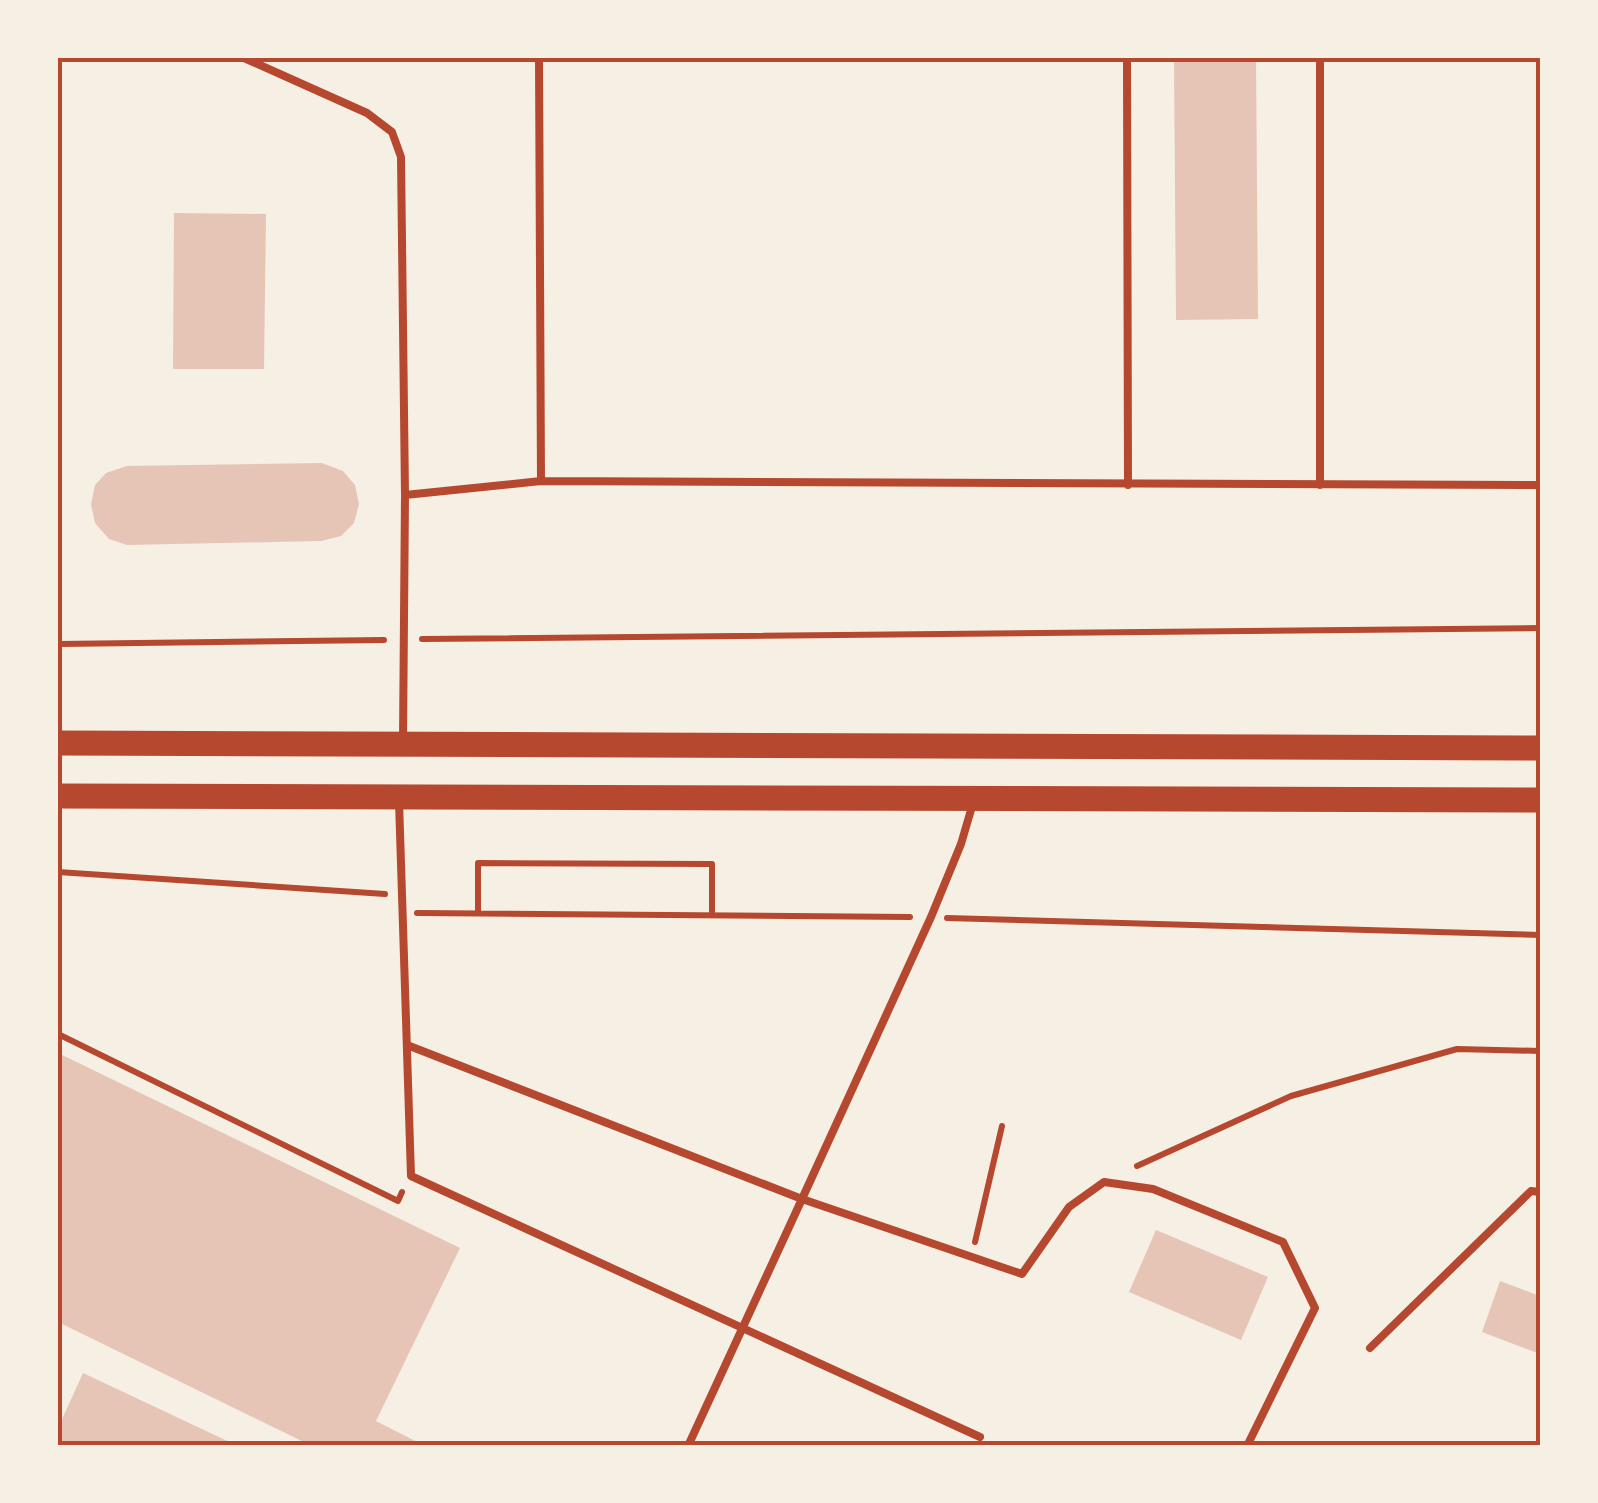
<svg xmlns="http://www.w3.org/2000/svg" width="1598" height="1503" font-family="Montserrat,sans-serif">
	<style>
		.building { fill: #e6c5b7 }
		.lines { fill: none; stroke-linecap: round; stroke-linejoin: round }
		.path { stroke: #b5482f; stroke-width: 6 }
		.service { stroke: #b5482f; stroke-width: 8 }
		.primary { stroke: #b5482f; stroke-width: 25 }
		.neatline { fill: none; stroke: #b5482f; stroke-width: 4 }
	</style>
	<rect width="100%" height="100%" fill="#f6efe4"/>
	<path class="building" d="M1174 58H1256L1258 319 1176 320Z
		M174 213 266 214 264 369H173Z
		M322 463 343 471 355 485 359 504 354 523 341 536 321 541 127 545 109 539 95 523 91 504 95 485 106 473 127 466Z
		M58 1053 460 1248 376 1421 425 1446H312L58 1322Z
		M1156 1230 1268 1277 1241 1340 1129 1292Z
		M1500 1281 1540 1296V1354L1482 1332Z
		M83 1373 238 1446H58V1428Z"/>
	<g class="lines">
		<path class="path" d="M422 639 1540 628
			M58 644 384 640
			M58 872 385 894
			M417 913 910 917
			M478 913V863L712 864V915
			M947 918 1540 935
			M58 1034 398 1201 402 1192
			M1137 1166 1291 1096 1457 1049 1540 1051
			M975 1242 1002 1126"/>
		<path class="service" d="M244 58 367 113 392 132 401 157 405 495 403 741
			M539 58 541 481
			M1127 58 1128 485
			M1320 58V485
			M405 495 541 481 1540 485
			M399 801 411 1176 980 1437
			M407 1045 802 1199 931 917 961 844 973 803
			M1370 1348 1531 1191 1540 1192
			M688 1446 802 1199 1022 1274 1069 1207 1104 1182 1153 1189 1283 1242 1315 1308 1247 1446"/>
		<path class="primary" d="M58 743 1540 748
			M58 796 1540 800"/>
	</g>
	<rect width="1598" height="1503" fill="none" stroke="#f6efe4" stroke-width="120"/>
	<rect x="60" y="60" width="1478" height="1383" class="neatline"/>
</svg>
